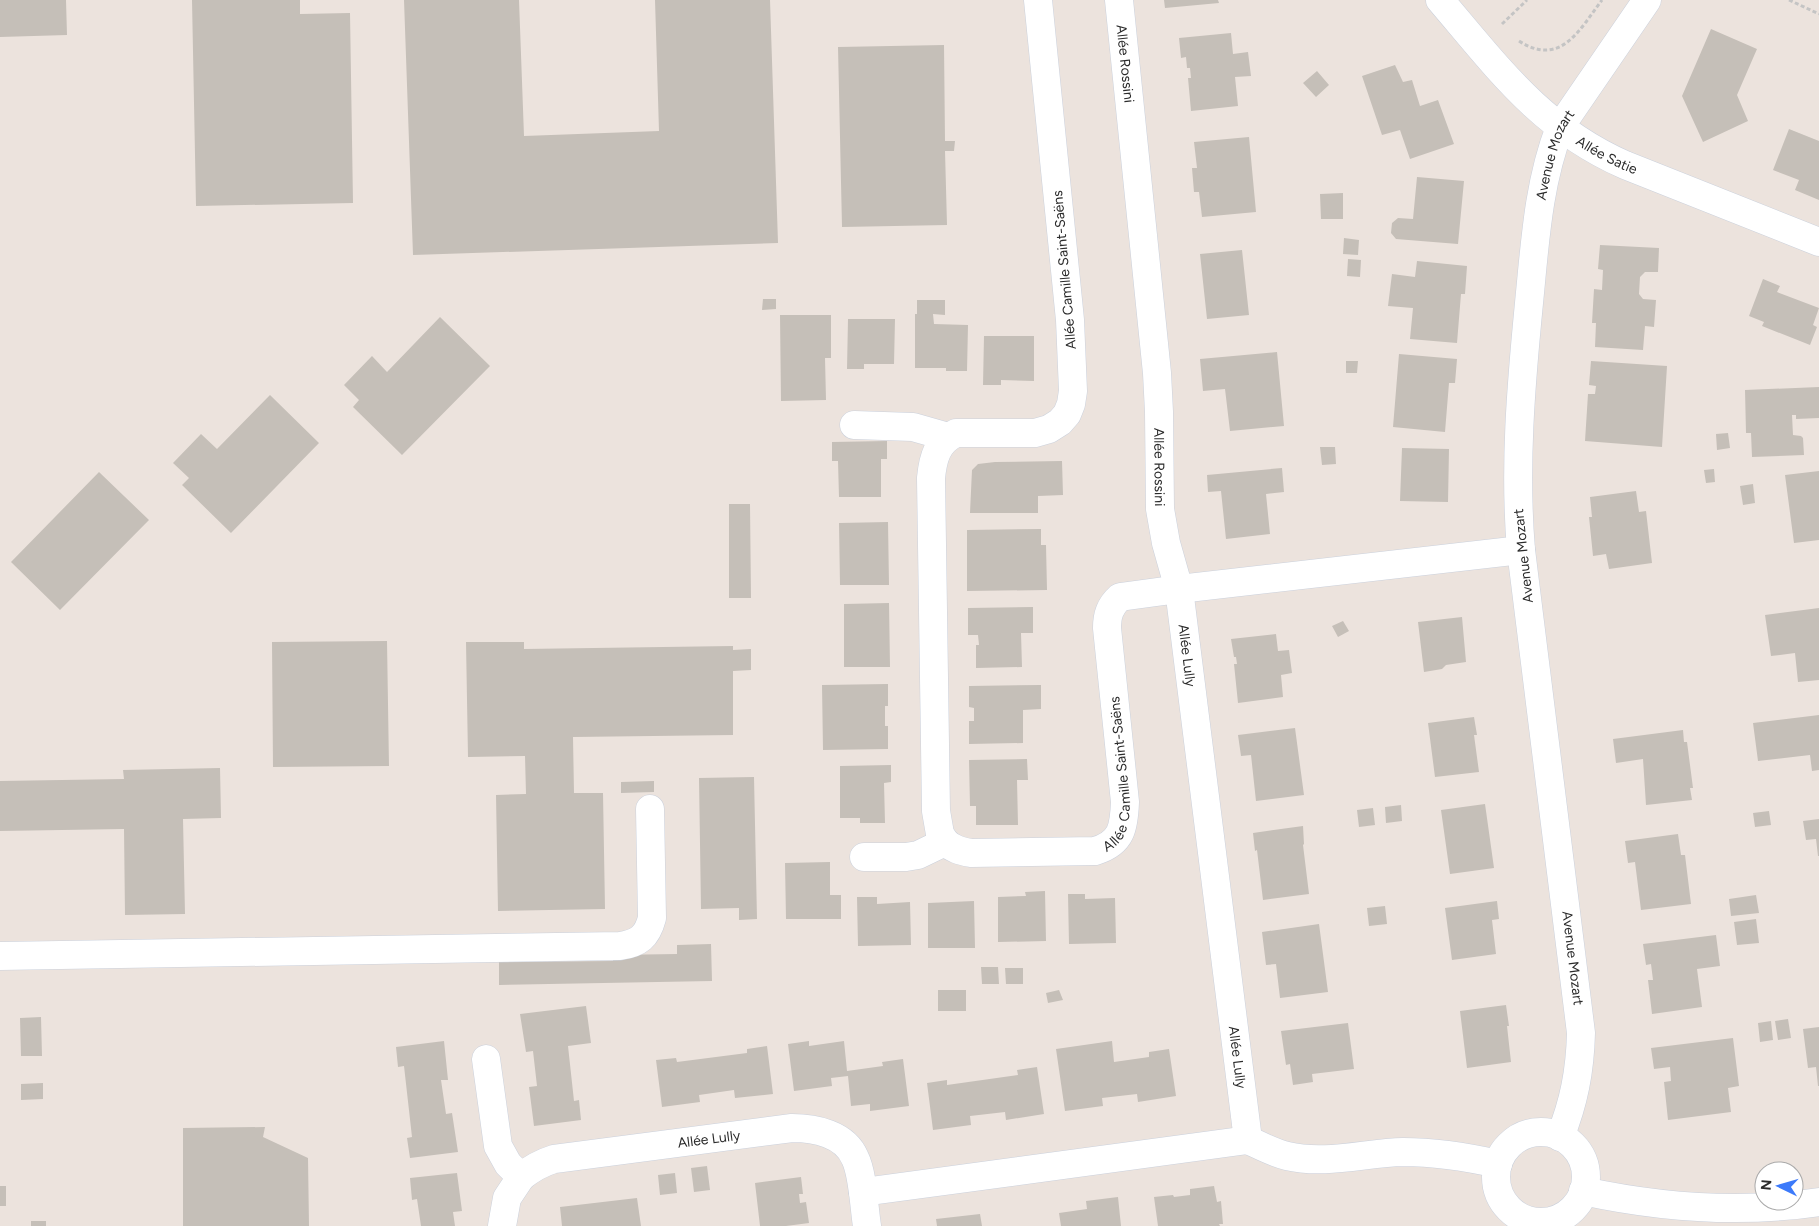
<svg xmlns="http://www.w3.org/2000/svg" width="1819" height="1226" font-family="Figtree,sans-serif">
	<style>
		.building { fill: #c5bfb8 }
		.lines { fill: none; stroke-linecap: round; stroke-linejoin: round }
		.minor-casing { stroke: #cbd1dc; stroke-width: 29 }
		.path { stroke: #c4c4c4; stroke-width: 3; stroke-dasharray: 4 2.5; stroke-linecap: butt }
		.minor { stroke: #fff; stroke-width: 28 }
		.labels { text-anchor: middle; stroke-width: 4; stroke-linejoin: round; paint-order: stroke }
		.street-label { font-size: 14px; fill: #2b2b2b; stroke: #fff }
	</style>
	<rect width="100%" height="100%" fill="#ece3dd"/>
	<path class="building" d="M0 0H66L67 35 0 37Z
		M192 0H300V14L350 13 353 203 196 206Z
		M404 0H519L524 136 659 131 655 0H770L778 243 413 255Z
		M1164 0H1218L1219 3 1165 8Z
		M1711 29 1757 49 1737 95 1748 121 1703 142 1682 96Z
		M1231 33 1233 54 1248 52 1251 76 1235 77 1238 106 1191 111 1188 78H1191L1190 68H1187L1186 57 1181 58 1179 38Z
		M944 45 945 141H955L954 151H945L947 225 842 227 838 47Z
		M1395 65 1403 82 1412 80 1420 106 1438 100 1454 144 1410 159 1400 130 1382 135 1362 76Z
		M1317 71 1329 85 1316 97 1303 83Z
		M1789 129 1819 141V200L1795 190 1799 180 1773 170Z
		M1249 137 1256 212 1202 217 1199 192H1194L1192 168H1197L1194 142Z
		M1417 177 1464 181 1458 244 1396 239 1391 233 1392 223 1398 218 1413 219Z
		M1343 193V219H1321L1320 194Z
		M1344 238 1359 240 1358 255 1343 254Z
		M1600 245 1659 248 1658 272H1645L1640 277 1639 294 1643 299 1656 300 1654 327 1645 326 1643 350 1595 347 1596 323H1592L1594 289 1602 290 1603 270 1598 269Z
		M1242 250 1249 315 1207 319 1200 254Z
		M1348 259 1361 260 1360 277 1347 276Z
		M1417 261 1467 266 1465 294H1461L1457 343 1410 339 1413 308 1388 306 1392 274 1415 277Z
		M1763 279 1780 286 1777 292 1819 308 1813 325 1817 327 1810 345 1762 326 1764 322 1749 316Z
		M763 299H776V309L762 310Z
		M917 300H945V315L933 314 934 324 968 325 967 371H946V368H915V314H917Z
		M780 315H831V358H825L826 400 781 401Z
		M440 317 490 366 402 455 353 407 359 400 344 385 372 356 387 372Z
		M848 319H895L894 364H864V369H847Z
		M984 336H1034V381L1001 380V385H983Z
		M1277 352 1284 426 1230 431 1225 389 1203 391 1200 359Z
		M1399 354 1457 359 1455 383H1449L1445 432 1393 427Z
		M1346 361H1358L1357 373H1346Z
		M1591 361 1667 366 1662 447 1585 441 1588 394H1595L1596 386 1589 385Z
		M1819 387V418L1796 419V415H1792L1793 435 1801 436 1803 438 1804 455 1752 457 1751 433H1746L1745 390Z
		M270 395 319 443 231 533 182 485 189 478 173 463 201 434 217 449Z
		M1728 433 1730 448 1717 450 1716 434Z
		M887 441V459H881V497H839L838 461H832V442Z
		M1320 447H1335L1336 464 1322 465Z
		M1402 448 1449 449 1448 502 1400 501Z
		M1062 461 1063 495 1038 496V513H970L972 470 978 464 995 462Z
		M1282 468 1284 492 1266 494 1270 534 1226 539 1221 491 1208 492 1207 475Z
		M1714 469 1715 482 1706 483 1704 470Z
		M1819 471V540L1794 543 1785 475Z
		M99 472 149 520 60 610 11 562Z
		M1753 484 1755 503 1743 505 1740 486Z
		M1636 491 1639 512 1646 511 1652 563 1609 569 1606 554 1593 556 1589 517H1592L1590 497Z
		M729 504H750L751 598H729Z
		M888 522 889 585H840L839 523Z
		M1041 529V545H1046L1047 590 967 591V530Z
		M889 603 890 667H844V604Z
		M1033 607V633H1021L1022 667 976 668V645H979L978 635H968V608Z
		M1819 608V680L1798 682 1795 653 1771 656 1765 615Z
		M1462 617 1466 662 1446 665 1442 669 1424 672 1418 622Z
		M1343 621 1349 631 1338 637 1332 626Z
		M1276 634 1278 651 1289 650 1292 673 1281 675 1283 697 1238 703 1234 664H1237L1236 657H1234L1231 639Z
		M387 641 389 766 273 767 272 642Z
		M466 642H524V649L733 646V650L751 649V670L733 671V735L573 737 574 793H603L605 909 498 911 496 795 526 794 525 756 468 757Z
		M888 684V706H885V726H888V749L823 750 822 685Z
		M1041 685V709L1023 710V743L969 744V721H974V708L969 707V686Z
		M1819 715V770L1812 771 1810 755 1758 761 1753 723Z
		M1474 717 1477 735H1474L1479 772 1435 777 1428 723Z
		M1295 728 1304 795 1256 801 1251 755 1241 756 1238 735Z
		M1683 730 1684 742H1687L1693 788H1690L1692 800 1646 805 1643 759 1616 763 1613 739Z
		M1027 759 1028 780H1017L1018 825H976V806H970L969 760Z
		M891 765V782L884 783 885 823H860V818H840V766Z
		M220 768 221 818 183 819 185 914 125 915 124 829 0 831V781L124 779 123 770Z
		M754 777 757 919 739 920V908L701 909 699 778Z
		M654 781V792L621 793V782Z
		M1485 804 1494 868 1450 874 1441 810Z
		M1401 805 1402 821 1386 823 1385 807Z
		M1373 808 1375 825 1359 827 1357 810Z
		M1769 811 1771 825 1755 827 1753 813Z
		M1819 819V856H1818L1816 839 1806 840 1803 821Z
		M1303 826 1304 844 1303 845 1309 894 1263 900 1257 850 1255 851 1253 833Z
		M1678 834 1681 855H1685L1691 904 1641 910 1635 862 1628 863 1625 841Z
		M830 862V895H841V919H786L785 863Z
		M1045 891 1046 941 998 942V897L1026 896 1025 892Z
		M1068 894H1085V899L1115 898 1116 943 1069 944Z
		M1756 895 1759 913 1731 916 1729 899Z
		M857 897H877V904L910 902 911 945 858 946Z
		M974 901 975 948H928V903Z
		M1497 901 1499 919 1492 920 1496 954 1452 960 1445 908Z
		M1385 906 1387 924 1369 926 1367 908Z
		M1756 919 1759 943 1737 945 1734 922Z
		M1319 924 1328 992 1280 998 1276 964 1266 965 1262 932Z
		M1716 935 1720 966 1697 969 1702 1007 1652 1014 1648 980H1653L1651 964 1646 965 1643 944Z
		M711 944 712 981 499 985V962L613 961V955L677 954V945Z
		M981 967H998L999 984H982Z
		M1005 968H1023V984H1006Z
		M938 990H966V1011H938Z
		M1059 990 1063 1000 1048 1003 1046 993Z
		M1506 1005 1509 1026H1507L1511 1062 1467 1068 1460 1011Z
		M586 1006 591 1043 568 1046 574 1101 579 1100 581 1120 534 1126 529 1087 537 1086 533 1051 526 1052 520 1014Z
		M41 1017 42 1056H21L20 1018Z
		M1788 1019 1791 1038 1778 1040 1775 1021Z
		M1771 1021 1773 1040 1760 1042 1758 1023Z
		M1348 1023 1354 1069 1312 1074 1313 1082 1293 1085 1290 1064 1286 1065 1281 1031Z
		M1819 1027V1086H1818L1816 1067 1808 1068 1803 1029Z
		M1733 1038 1739 1086 1728 1088 1731 1112 1668 1120 1664 1082 1671 1081 1670 1067 1654 1069 1651 1048Z
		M444 1041 448 1080H441L446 1114 452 1113 458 1152 410 1158 407 1138 412 1137 404 1066 398 1067 396 1047Z
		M809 1041V1046L844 1041 847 1071 883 1066 882 1062 903 1059 909 1106 870 1111V1104L851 1106 848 1076 831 1078 832 1086 794 1091 788 1044Z
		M1112 1041 1114 1062 1149 1057V1052L1169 1049 1176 1096 1138 1102 1137 1094 1102 1098 1103 1106 1065 1111 1056 1049Z
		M767 1046 773 1094 735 1098 734 1090 699 1095 700 1102 662 1107 656 1060 676 1058 677 1062 747 1053V1049Z
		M1037 1067 1044 1114 1006 1120 1005 1112 970 1116 971 1125 933 1130 927 1083 947 1080V1085L1018 1075 1017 1070Z
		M43 1083V1099L21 1100V1084Z
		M265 1127 263 1137 308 1158 309 1226H183V1128Z
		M707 1166 710 1190 694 1192 691 1168Z
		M457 1173 462 1211 453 1212 455 1226H421L417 1199 412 1200 410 1178Z
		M675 1173 677 1193 660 1195 658 1175Z
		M801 1177 803 1194H799L800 1203 806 1202 809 1223 786 1226H760L755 1183Z
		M0 1186H6V1206H0Z
		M1214 1186 1217 1202 1221 1201 1223 1224H1219L1220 1226H1158L1154 1197 1173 1195 1174 1197 1190 1195V1189Z
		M1118 1197 1121 1226H1061L1059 1213 1087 1209 1086 1201Z
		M637 1198 641 1226H562L560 1207Z
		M980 1214 982 1226H937L936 1219Z
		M31 1221H46V1226H31Z"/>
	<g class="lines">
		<defs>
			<g id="minor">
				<path id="s1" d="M1119 0 1157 373 1159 412 1160 509 1166 543 1179 589 1521 550"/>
				<path id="s2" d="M1440 0C1498 68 1541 128 1625 165L1819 242"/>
				<path d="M854 425 913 427 948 437"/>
				<path d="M945 842 940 834 936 811 931 478C933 458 937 442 956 433H1035L1049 429 1060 422 1067 414 1071 404 1073 391 1070 320 1038 0"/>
				<path id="s3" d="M864 857H906L918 855 945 842C953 849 960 851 971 853L1095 851C1122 843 1124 827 1125 802L1107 628C1107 615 1110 606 1120 597L1179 589 1248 1140"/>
				<path d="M0 956 620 946C639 943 647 937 652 918L650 809"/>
				<path d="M486 1059 498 1146 508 1164 521 1177 507 1198 502 1226"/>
				<circle cx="1541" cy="1177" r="45"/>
				<path id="s4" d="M1560 1137C1574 1102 1580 1071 1581 1033L1521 550C1514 467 1521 385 1529 303 1535 243 1538 184 1560 127L1647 0"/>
				<path d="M1248 1140C1261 1146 1274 1153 1287 1156 1325 1165 1365 1153 1403 1152 1435 1152 1467 1157 1498 1164"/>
				<path id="s5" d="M521 1177C532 1168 541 1163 554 1159L792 1128C815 1128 845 1134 855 1158 863 1174 864 1207 867 1226"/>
				<path d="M1583 1191C1662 1208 1739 1214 1819 1202"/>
				<path d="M863 1192 1248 1140"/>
			</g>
		</defs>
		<use href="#minor" class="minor-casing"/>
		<path class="path" d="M1789 0 1819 14
			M1502 24 1527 0
			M1519 41C1561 68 1580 29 1602 0"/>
		<use href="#minor" class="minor"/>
	</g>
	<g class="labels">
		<g class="street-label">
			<text dy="5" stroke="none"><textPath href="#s1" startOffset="64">Allée Rossini</textPath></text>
			<text dy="5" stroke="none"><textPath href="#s2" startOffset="230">Allée Satie</textPath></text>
			<text dy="5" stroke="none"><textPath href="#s4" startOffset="992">Avenue Mozart</textPath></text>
			<text transform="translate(1064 270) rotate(-95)" y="5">Allée Camille Saint-Saëns</text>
			<text dy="5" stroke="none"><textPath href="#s1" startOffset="469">Allée Rossini</textPath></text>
			<text transform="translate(1523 556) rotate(-96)" y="5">Avenue Mozart</text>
			<text dy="5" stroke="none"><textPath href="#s3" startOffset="636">Allée Lully</textPath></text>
			<text dy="5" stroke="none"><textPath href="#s3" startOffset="326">Allée Camille Saint-Saëns</textPath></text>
			<text transform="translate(1573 958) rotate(83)" y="5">Avenue Mozart</text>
			<text dy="5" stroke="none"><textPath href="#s3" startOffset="1041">Allée Lully</textPath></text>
			<text dy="5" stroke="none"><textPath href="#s5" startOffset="194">Allée Lully</textPath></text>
		</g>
	</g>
	<g transform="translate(1779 1186) rotate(275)"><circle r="24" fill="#ffffff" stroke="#aaaaaa"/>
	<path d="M0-4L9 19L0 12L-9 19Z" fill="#3c7afa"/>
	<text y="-8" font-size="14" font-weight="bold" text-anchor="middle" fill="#2b2b2b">N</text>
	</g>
</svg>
